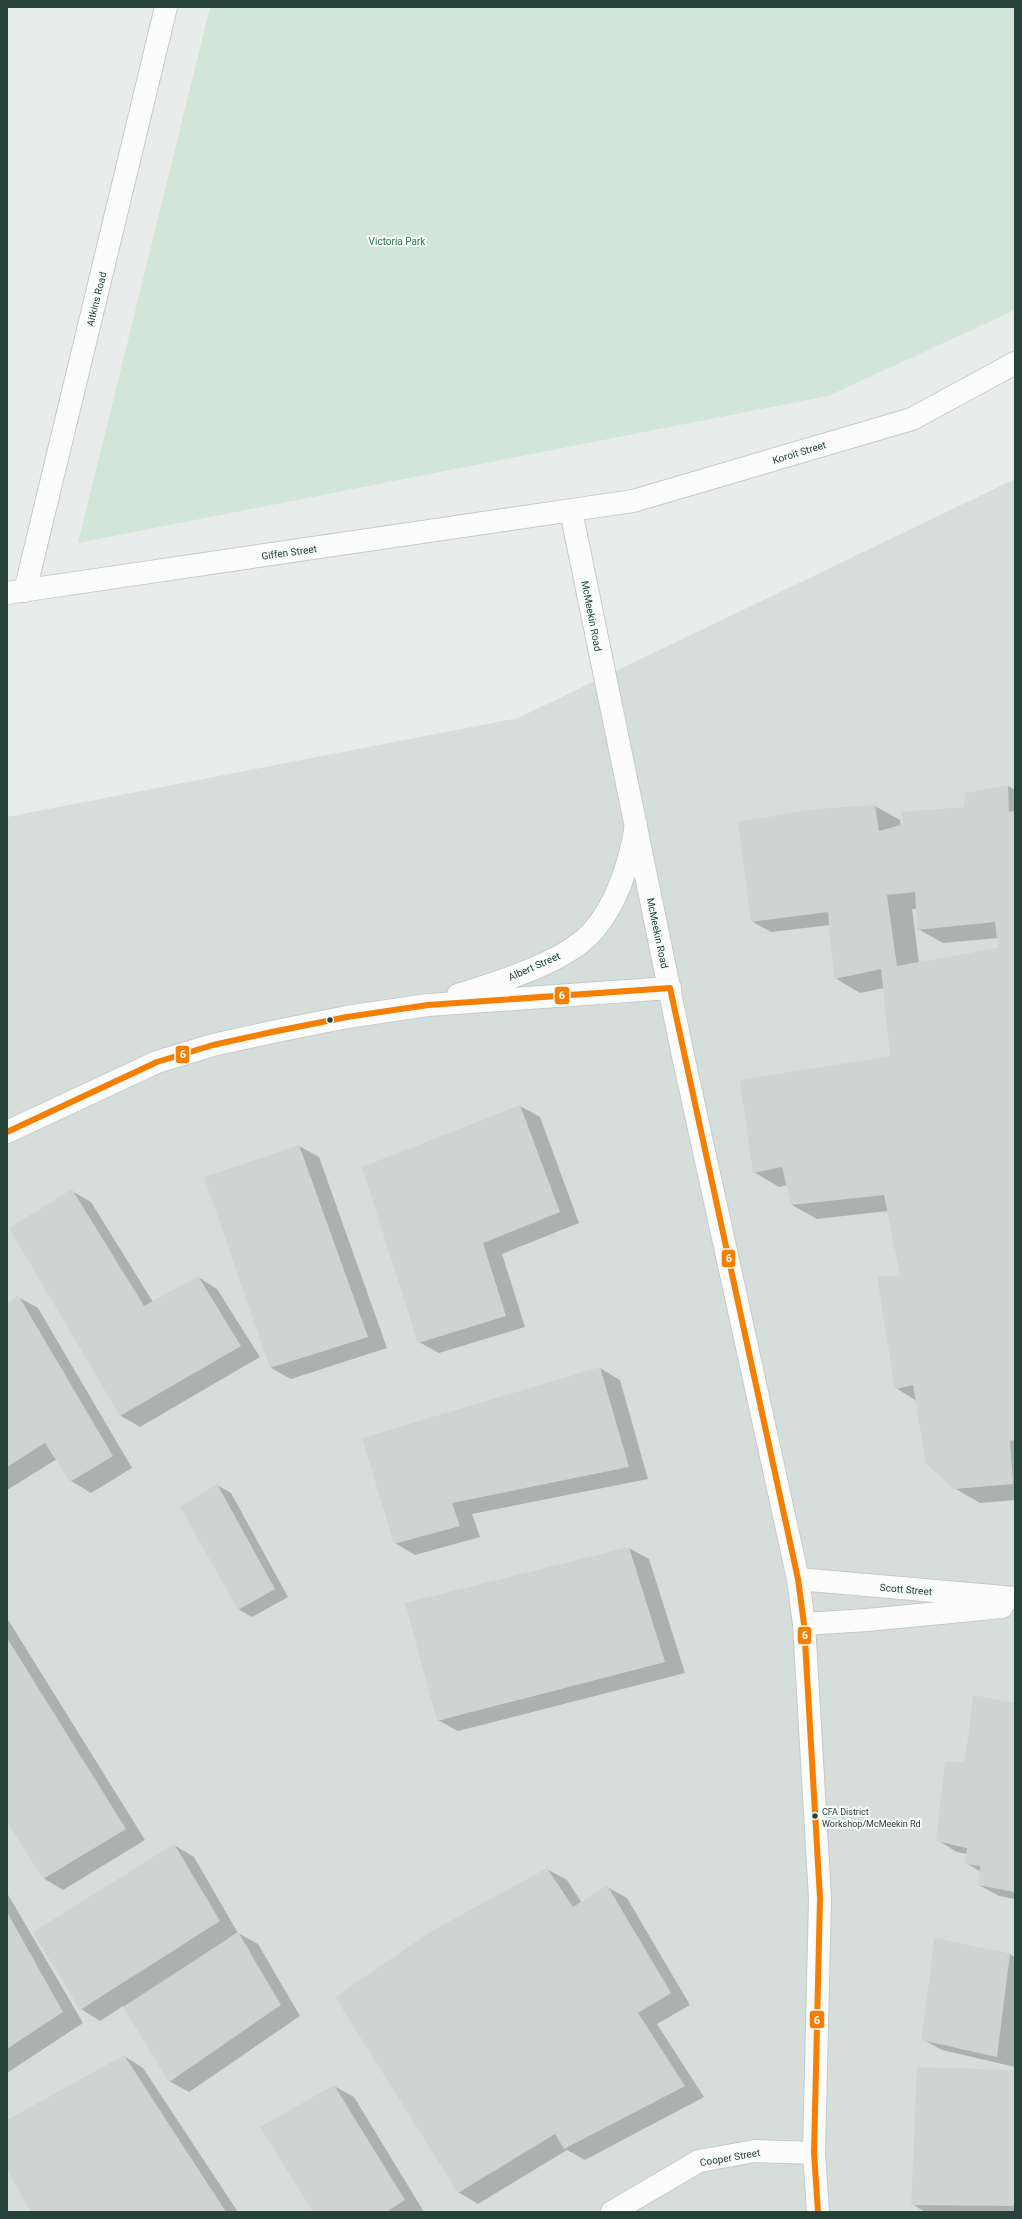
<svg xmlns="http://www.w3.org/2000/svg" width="1022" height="2219" font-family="Roboto,sans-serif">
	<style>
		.built { fill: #d6dedb }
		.green { fill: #d1e6d8 }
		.shadow { fill: #0003; fill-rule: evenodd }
		.building { fill: #cfd4d2; fill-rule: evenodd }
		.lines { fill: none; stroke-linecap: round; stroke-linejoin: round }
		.minor-casing { stroke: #c5cac8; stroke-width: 24 }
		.tertiary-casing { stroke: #c5cac8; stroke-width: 24 }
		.minor { stroke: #fcfcfc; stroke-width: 22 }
		.tertiary { stroke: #fcfcfc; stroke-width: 22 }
		.bus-1-casing { stroke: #f7fbf9; stroke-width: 9 }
		.bus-1 { stroke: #f47f03; stroke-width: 6 }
		.bus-dot { fill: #24423a; stroke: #f7fbf9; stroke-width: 1.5 }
		.labels { text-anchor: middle; stroke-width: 4; stroke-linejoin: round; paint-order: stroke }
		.bus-label { font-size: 9px; fill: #24423a; stroke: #f7fbf9; text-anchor: start }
		.park-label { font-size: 10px; fill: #2d7a4b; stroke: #f7fbf9 }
		.street-label { font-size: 10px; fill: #24423a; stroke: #f7fbf9 }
		.line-badge { stroke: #f7fbf9; stroke-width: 1.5 }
		.badge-label { font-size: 11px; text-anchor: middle; font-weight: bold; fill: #fff }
	</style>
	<rect width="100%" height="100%" fill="#e8edeb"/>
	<path class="built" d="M1015 479V2212H7V817L518 718Z"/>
	<path class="green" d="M210 7H1015V308L1009 313 828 396 78 543Z"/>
	<path class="shadow" d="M1008 786 1015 790V1500L980 1503 954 1488 915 1400 896 1388 901 1275 888 1211 817 1219 792 1205 787 1185 779 1187 754 1172 891 1057 884 988 860 993 835 978 830 925 771 932 751 921 875 806 900 820 901 826 965 808 966 794ZM912 909H917L918 929 943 943 998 938 999 948 919 963Z
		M520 1106 540 1117 579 1223 502 1254 525 1327 439 1353 419 1342Z
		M299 1146 319 1157 387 1348 291 1379 271 1368Z
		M72 1191 91 1202 153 1302 198 1277 217 1289 260 1357 140 1427 121 1416Z
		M18 1297 38 1308 132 1468 91 1493 71 1481 57 1459 7 1490V1304Z
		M600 1368 620 1380 648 1479 472 1514 480 1537 415 1555 395 1543Z
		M217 1485 231 1493 288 1597 252 1617 238 1609Z
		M629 1548 649 1559 685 1673 458 1731 438 1720Z
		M7 1618 145 1840 63 1890 43 1878 7 1820Z
		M1015 1704V1899L999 1896 979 1885 981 1872 966 1863 967 1854 957 1852 937 1840 966 1763Z
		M174 1845 194 1857 238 1933 258 1944 300 2016 189 2092 169 2081 123 2006 100 2021 81 2009Z
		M547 1869 567 1880 582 1903 607 1887 627 1898 690 2005 657 2024 704 2097 585 2160 567 2150 478 2204 458 2192Z
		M7 1893 83 2023 7 2073Z
		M935 1939 1010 1954 1015 1957V2067L942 2050 922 2039Z
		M124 2056 143 2068 238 2212H32L7 2168V2121Z
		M1015 2071V2212H925L912 2204Z
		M334 2086 354 2097 424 2212H314Z"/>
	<path class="building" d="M1008 785 1009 812 1015 811V1440L1010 1441 1013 1484 954 1489 926 1464 913 1385 895 1389 877 1277 900 1275 884 1195 791 1205 782 1167 753 1173 740 1080 890 1056 881 969 834 979 828 912 751 922 738 822 817 809 875 805 879 831 904 824 901 812 964 807 965 793ZM915 892 917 930 995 922 998 948 897 966 887 895Z
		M520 1105 560 1212 483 1243 506 1316 418 1343 362 1167Z
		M299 1145 368 1337 270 1368 204 1177Z
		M72 1189 144 1306 198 1276 241 1346 120 1416 9 1228Z
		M18 1295 113 1456 70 1482 45 1443 7 1467V1303Z
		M600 1367 629 1467 452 1503 460 1526 394 1544 362 1438Z
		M217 1484 275 1589 238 1610 180 1507Z
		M629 1547 665 1662 437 1721 405 1603Z
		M7 1638 126 1829 43 1879 7 1822Z
		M973 1695 1015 1703V1892L978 1885 980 1866 965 1864 967 1848 936 1841 945 1761 965 1762Z
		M174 1844 220 1921 80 2010 33 1932Z
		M547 1868 573 1907 607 1885 671 1993 638 2013 685 2086 564 2149 555 2134 458 2193 335 1997 430 1932Z
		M7 1912 63 2012 7 2049Z
		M238 1932 281 2005 169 2082 123 2007Z
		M935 1938 1010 1954 997 2057 921 2040Z
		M124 2055 226 2212H31L7 2170V2120Z
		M917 2067 1015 2070V2206L911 2205Z
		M334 2085 405 2200 386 2212H313L260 2127Z"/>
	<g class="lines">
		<defs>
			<path id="minor" d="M458 995C498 982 565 963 593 931 618 902 630 862 636 825
				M7 1132 157 1062 213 1045 272 1032 347 1017 428 1005 670 988
				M612 2212 699 2161 755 2151 814 2153"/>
			<path id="tertiary" d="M571 511 682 1051 798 1579 804 1624 820 1898 814 2153 818 2212
				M25 591 166 7
				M7 593 633 501 912 419 1015 363
				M798 1579 1015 1598
				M804 1624 867 1620 1002 1607"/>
		</defs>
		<use href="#minor" class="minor-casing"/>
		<use href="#tertiary" class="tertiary-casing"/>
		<use href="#minor" class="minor"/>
		<use href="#tertiary" class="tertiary"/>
		<defs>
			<path id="bus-1" d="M7 1132 157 1062 213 1045 272 1032 347 1017 428 1005 670 988 798 1579 804 1624 820 1898 814 2153 818 2212"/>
		</defs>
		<use href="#bus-1" class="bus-1-casing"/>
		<use href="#bus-1" class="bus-1"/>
	</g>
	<g class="bus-dot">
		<circle cx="330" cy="1020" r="3.5"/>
		<circle cx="815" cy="1816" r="3.5"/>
	</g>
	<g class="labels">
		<g class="bus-label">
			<text x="822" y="1815">CFA District<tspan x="822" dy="12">Workshop/McMeekin Rd</tspan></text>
		</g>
		<g class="park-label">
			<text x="397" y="245">Victoria Park</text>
		</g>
		<g class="street-label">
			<text transform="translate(96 299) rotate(-76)" y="4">Aitkins Road</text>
			<text transform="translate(799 452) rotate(-17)" y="4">Koroit Street</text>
			<text transform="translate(289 552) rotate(-8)" y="4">Giffen Street</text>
			<text transform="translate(592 616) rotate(79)" y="4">McMeekin Road</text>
			<text transform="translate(658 933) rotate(78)" y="4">McMeekin Road</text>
			<text transform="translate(534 966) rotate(-24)" y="4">Albert Street</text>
			<text transform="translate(906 1589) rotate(5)" y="4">Scott Street</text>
			<text transform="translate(730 2157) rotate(-10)" y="4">Cooper Street</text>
		</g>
	</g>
	<g class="line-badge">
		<rect x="554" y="986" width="16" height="19" rx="4" fill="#f47f03"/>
		<rect x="175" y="1045" width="15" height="19" rx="4" fill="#f47f03"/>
		<rect x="721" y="1249" width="15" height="19" rx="4" fill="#f47f03"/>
		<rect x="797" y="1626" width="15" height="19" rx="4" fill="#f47f03"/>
		<rect x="809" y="2010" width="16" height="19" rx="4" fill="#f47f03"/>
	</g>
	<g class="badge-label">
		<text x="562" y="999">6</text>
		<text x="183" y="1058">6</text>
		<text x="729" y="1262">6</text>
		<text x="805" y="1639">6</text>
		<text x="817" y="2024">6</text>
	</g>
	<rect width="1022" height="2219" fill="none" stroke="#24423a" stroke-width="16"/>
</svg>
